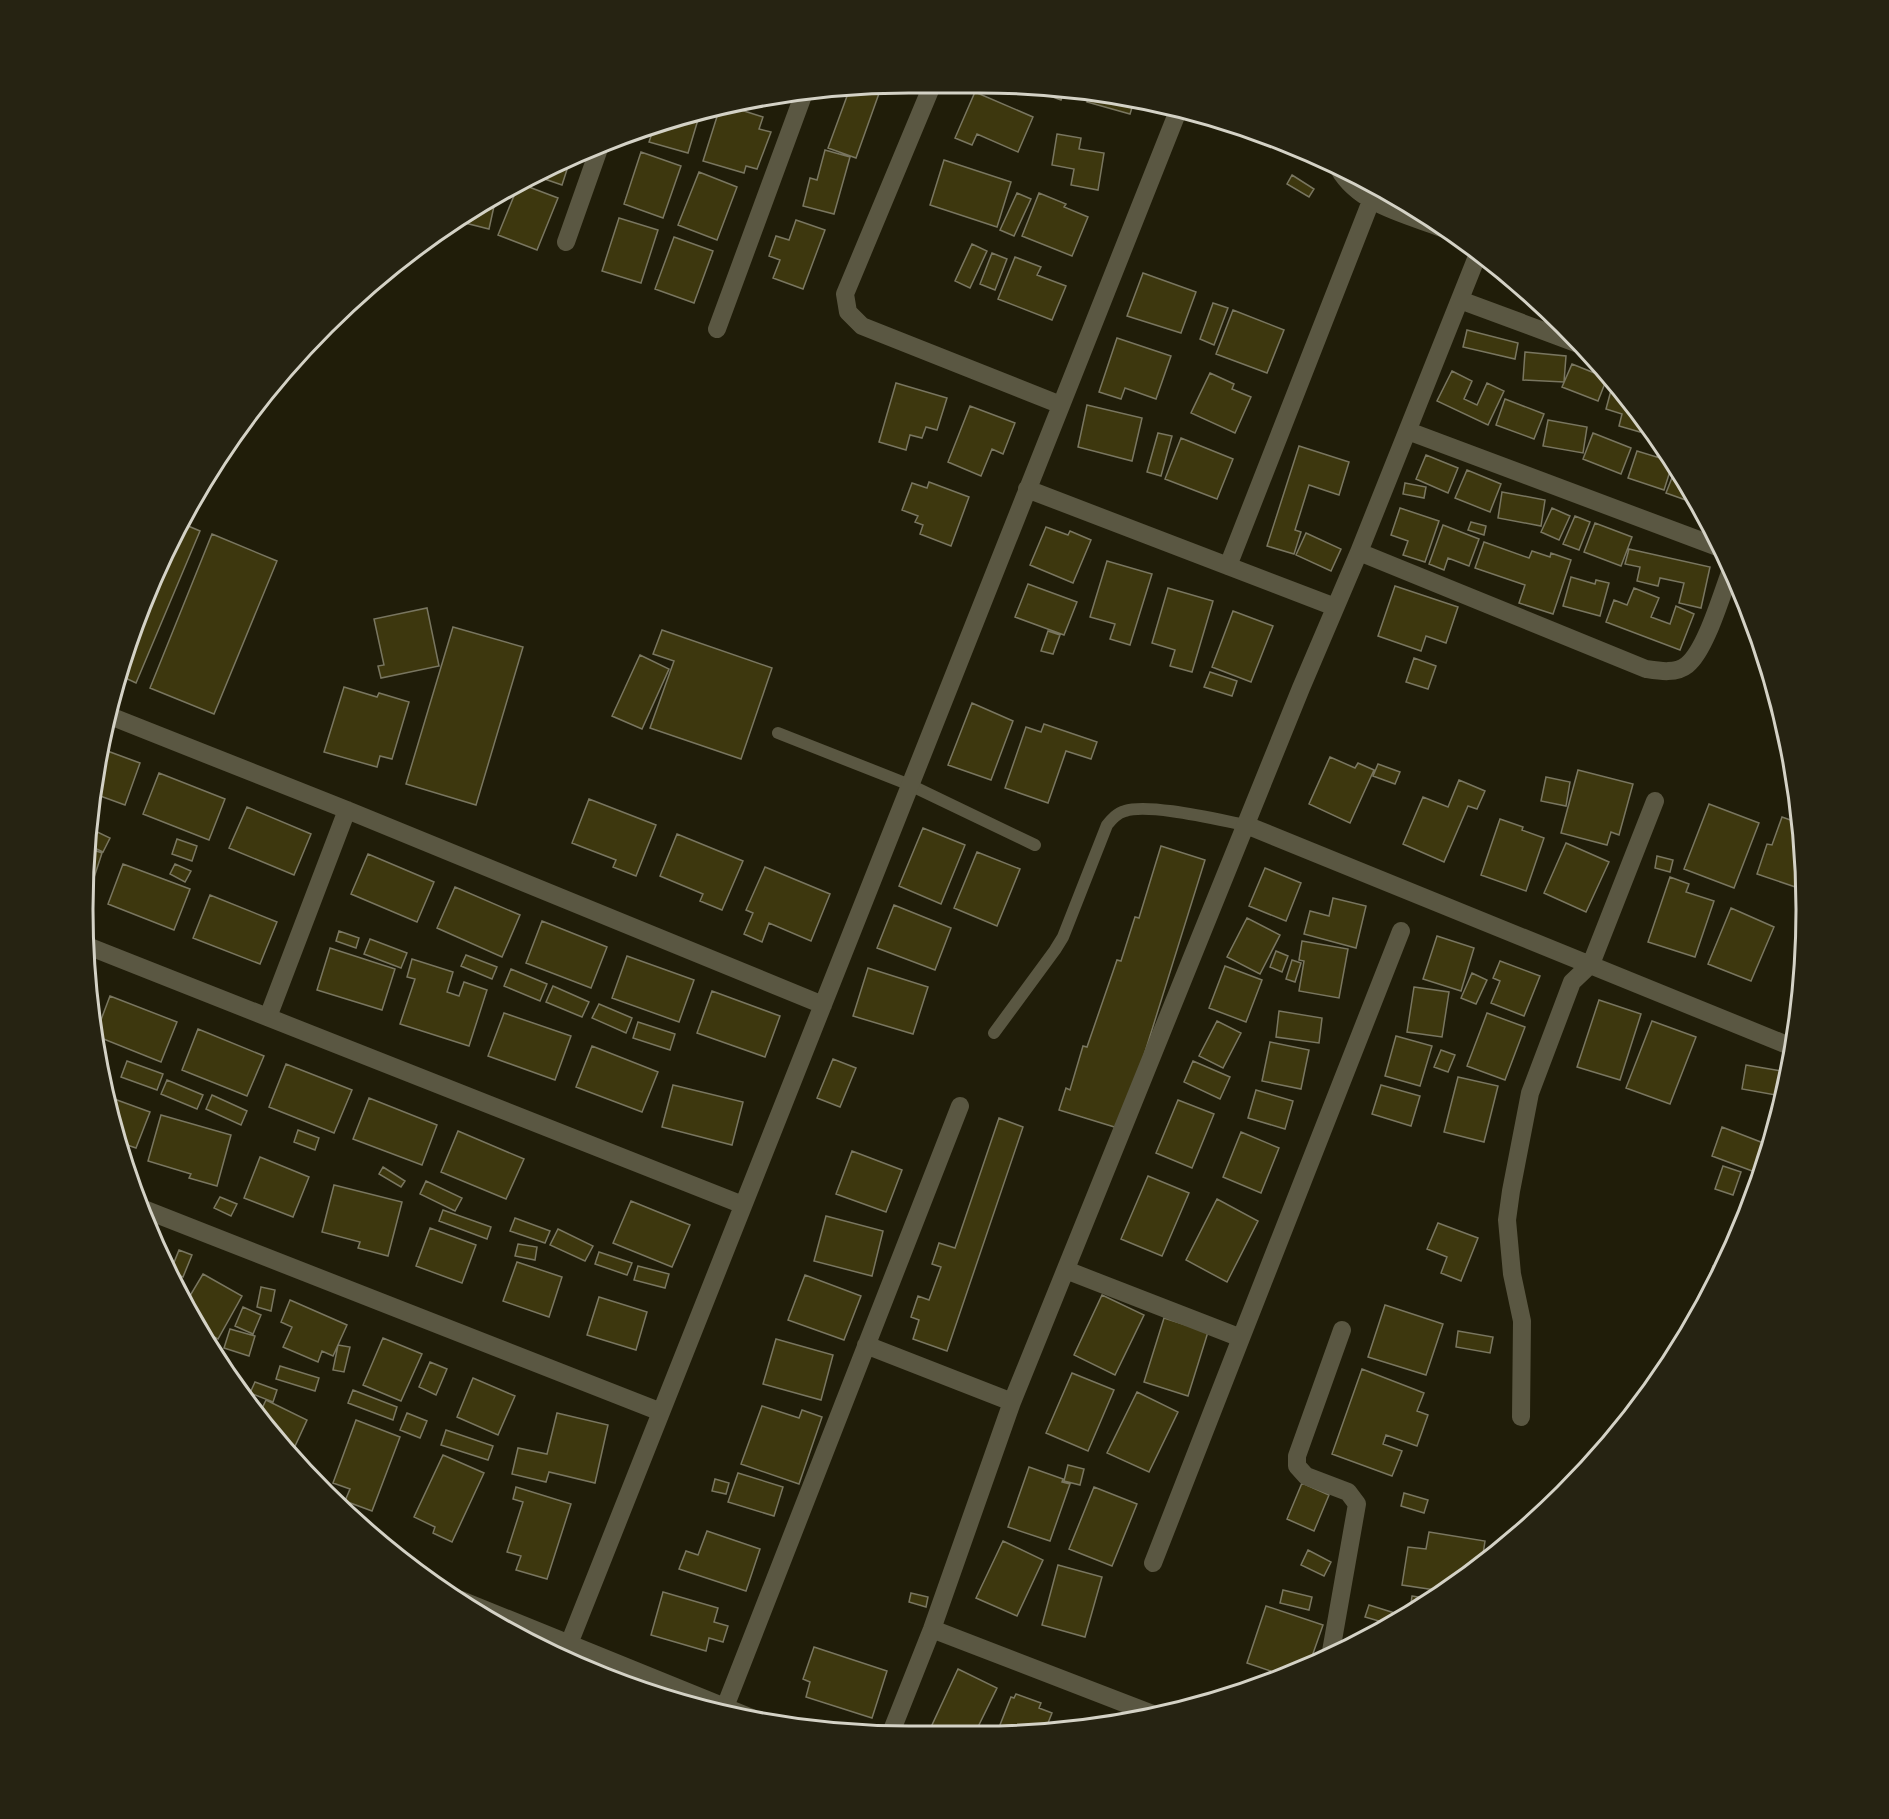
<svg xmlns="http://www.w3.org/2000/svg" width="1889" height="1819" font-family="Georgia,serif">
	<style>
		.building { fill: #3d370e; stroke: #797660; stroke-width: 1.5 }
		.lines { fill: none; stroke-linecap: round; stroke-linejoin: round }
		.lane { stroke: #5a5742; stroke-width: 12 }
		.street { stroke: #5a5742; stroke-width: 18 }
		.rim { fill: none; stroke: #d4d2c6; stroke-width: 3 }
	</style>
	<rect width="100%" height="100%" fill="#201d09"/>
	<path class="building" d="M882 85 856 158 828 148 850 88Z
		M1052 88 1065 89 1061 100 1050 96Z
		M1090 90 1134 101 1130 114 1087 102Z
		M975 92 1033 117 1018 152 977 134 972 145 955 138Z
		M770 96 767 105 747 99 748 98Z
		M725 105 763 117 759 129 771 132 757 169 746 166 744 173 703 161 720 107Z
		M700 113 688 153 649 142 654 127Z
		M1057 134 1081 138 1079 149 1104 153 1098 190 1071 185 1074 169 1052 165Z
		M825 150 850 157 834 214 803 206 810 178 817 180Z
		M641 152 681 166 663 218 624 204Z
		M571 157 562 185 536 176Z
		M944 160 1011 182 997 227 930 205Z
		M699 172 737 187 717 240 678 225Z
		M1292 175 1314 189 1309 197 1287 184Z
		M521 184 558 198 537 250 498 235 518 186Z
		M1017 193 1031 199 1014 236 1000 230Z
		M1039 193 1066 204 1064 207 1088 217 1072 256 1022 236Z
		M496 197 489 229 453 220Z
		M619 218 658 230 641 283 602 271Z
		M796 220 825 230 803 289 773 278 780 260 769 256 776 236 789 240Z
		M674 237 713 251 694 303 655 289Z
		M972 244 987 251 970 288 955 281Z
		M992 253 1007 259 995 290 980 284Z
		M1015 257 1041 267 1037 275 1066 286 1052 320 998 299Z
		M1499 269 1524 287 1496 277Z
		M1143 273 1196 292 1181 333 1127 316Z
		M1213 303 1228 308 1214 345 1200 339Z
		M1233 310 1284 330 1267 373 1216 354Z
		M1467 330 1518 343 1515 359 1463 347Z
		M1117 338 1171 356 1156 399 1125 388 1121 399 1099 392Z
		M1525 352 1566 356 1564 382 1523 380Z
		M1572 364 1607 378 1598 401 1562 387Z
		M1452 371 1472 381 1464 399 1477 405 1487 383 1504 391 1488 425 1437 401Z
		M1210 373 1234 384 1232 389 1251 397 1235 433 1191 413Z
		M896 383 947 398 937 430 926 427 922 438 910 435 906 450 879 442Z
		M1613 383 1635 406 1643 418 1640 432 1619 426 1622 414 1606 409Z
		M1505 399 1544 414 1534 439 1496 425Z
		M1087 405 1142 418 1132 461 1078 447Z
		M970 406 1015 423 1003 454 992 449 981 476 948 462Z
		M1548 420 1587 427 1583 453 1543 446Z
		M1158 433 1172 436 1161 476 1147 472Z
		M1593 433 1631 448 1621 474 1583 459Z
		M1181 438 1233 459 1217 499 1165 479Z
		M1299 446 1349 462 1339 495 1309 485 1295 530 1301 532 1294 554 1267 546Z
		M1661 447 1669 460 1657 456Z
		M1637 451 1670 461 1672 465 1664 490 1628 478Z
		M1426 455 1458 468 1448 493 1416 479Z
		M1467 470 1501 484 1490 512 1455 498Z
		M1675 470 1697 504 1666 493Z
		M929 482 969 497 951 546 920 534 923 525 915 522 918 516 902 510 912 483 927 488Z
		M1405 483 1426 487 1424 498 1403 494Z
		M1502 492 1545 500 1541 526 1498 518Z
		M1400 508 1439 521 1425 562 1403 555 1408 541 1391 535Z
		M1552 508 1570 516 1559 540 1541 532Z
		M1575 516 1590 522 1579 550 1563 544Z
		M1471 522 1486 526 1484 535 1468 530Z
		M181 523 200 531 136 683 119 675 127 643Z
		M1595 523 1632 537 1621 566 1584 552Z
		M1443 525 1479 539 1469 566 1448 558 1444 570 1429 564Z
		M1046 527 1068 535 1070 531 1091 540 1073 583 1030 565Z
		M1306 533 1341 549 1331 571 1296 555Z
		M212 534 277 561 214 714 150 688Z
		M1484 542 1529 558 1532 551 1550 557 1551 553 1571 560 1553 614 1519 603 1525 585 1475 568Z
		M1629 549 1710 567 1701 608 1679 603 1684 583 1660 578 1658 586 1637 581 1640 567 1625 564Z
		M1107 561 1152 574 1130 645 1110 639 1115 624 1090 617Z
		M1571 577 1595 584 1596 580 1609 583 1600 616 1563 606Z
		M1028 584 1077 602 1064 635 1015 617Z
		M1395 586 1458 607 1446 643 1426 636 1421 651 1378 636Z
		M1168 588 1213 601 1192 672 1170 666 1175 650 1152 643Z
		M1634 588 1659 598 1651 617 1670 624 1676 606 1694 614 1680 650 1606 622 1614 600 1627 605Z
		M427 608 439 666 381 678 378 666 384 665 374 619Z
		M1233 611 1273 626 1251 682 1212 667Z
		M453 627 523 647 476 805 406 784Z
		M662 630 772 668 741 759 650 728 674 661 653 654Z
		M1048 631 1060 635 1053 654 1041 651Z
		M640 655 669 669 642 729 612 716Z
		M1414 658 1436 666 1428 689 1406 682Z
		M1210 672 1237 681 1232 696 1204 687Z
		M344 687 377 697 379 693 409 702 392 759 380 756 377 767 324 752Z
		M972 703 1013 721 991 780 948 765Z
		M1044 724 1097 742 1091 759 1066 751 1048 803 1005 788 1026 727 1041 732Z
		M102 749 140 763 125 805 92 793Z
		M1330 757 1355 768 1358 763 1374 770 1350 823 1309 804Z
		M1378 764 1400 772 1395 784 1373 776Z
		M1578 770 1633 784 1619 835 1611 832 1607 845 1561 833Z
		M159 773 225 799 209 840 143 814Z
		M1546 777 1570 782 1566 806 1541 801Z
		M1459 780 1485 791 1477 809 1468 806 1444 862 1403 844 1423 797 1448 807Z
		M589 799 656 825 636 876 613 867 616 860 572 843Z
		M1709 804 1759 823 1734 888 1684 869Z
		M247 807 311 834 294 875 229 848Z
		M1782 817 1799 823 1805 855 1804 890 1757 874 1767 844 1772 845Z
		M1500 819 1523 827 1522 830 1544 838 1526 891 1481 875Z
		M89 828 110 838 103 852 88 845Z
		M923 828 965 845 941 904 899 886Z
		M677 834 743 861 722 910 700 901 703 894 660 876Z
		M177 839 197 846 192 861 172 854Z
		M1566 843 1609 862 1586 912 1544 893Z
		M1161 846 1205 860 1121 1129 1059 1110 1066 1088 1070 1090 1083 1046 1087 1047 1117 960 1121 961 1135 917 1139 918Z
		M88 848 102 853 89 893H87Z
		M977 852 1020 869 997 926 954 908Z
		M368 854 434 882 417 922 351 894Z
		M1657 856 1673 860 1670 872 1655 868Z
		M123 864 190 889 174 930 108 904Z
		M175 864 191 871 185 882 170 874Z
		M765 867 830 894 811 941 769 923 762 942 744 934 753 913 746 910Z
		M1265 868 1301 883 1286 921 1249 906Z
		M1670 877 1689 884 1686 892 1714 901 1695 957 1648 942Z
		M455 887 520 915 502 957 437 928Z
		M210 895 277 922 260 964 193 938Z
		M1333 898 1366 906 1356 948 1304 934 1310 911 1329 916Z
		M894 905 951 928 935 970 877 948Z
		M1731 908 1774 927 1751 981 1708 964Z
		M1247 918 1280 935 1260 974 1227 957Z
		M542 921 607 947 591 988 526 963Z
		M339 931 359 938 356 948 336 941Z
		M1437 936 1474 948 1461 991 1423 979Z
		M370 939 407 953 401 968 364 954Z
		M1302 941 1348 949 1339 998 1299 991 1304 961 1299 960Z
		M330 948 395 969 382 1010 317 990Z
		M1276 951 1288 956 1282 972 1270 967Z
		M466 955 497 967 492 979 461 966Z
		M627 956 694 980 679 1022 612 998Z
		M412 959 453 972 447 992 459 996 464 982 487 990 469 1046 400 1024 415 979 407 977Z
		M1292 960 1301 963 1295 982 1286 979Z
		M1500 961 1540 976 1524 1016 1491 1003 1500 981 1493 978Z
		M1225 966 1262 980 1246 1022 1209 1008Z
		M868 968 928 987 913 1034 853 1016Z
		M511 969 547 984 540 1001 504 986Z
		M1472 973 1487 980 1476 1004 1461 998Z
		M553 986 589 1002 582 1017 546 1002Z
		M1414 987 1449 992 1442 1037 1407 1032Z
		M712 991 780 1016 765 1057 697 1033Z
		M110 996 177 1022 161 1062 96 1036V1033Z
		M1599 1000 1641 1014 1620 1080 1577 1067Z
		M599 1004 632 1018 626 1033 592 1018Z
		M1279 1011 1322 1018 1319 1043 1276 1037Z
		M504 1013 571 1036 555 1080 488 1056Z
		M1487 1013 1525 1027 1505 1080 1467 1066Z
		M1217 1021 1241 1033 1223 1068 1199 1056Z
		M1652 1021 1696 1037 1670 1104 1626 1088Z
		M638 1022 675 1034 670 1050 633 1038Z
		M198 1029 264 1056 247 1096 182 1070Z
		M1396 1036 1432 1046 1420 1086 1385 1076Z
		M1270 1042 1309 1050 1301 1089 1262 1081Z
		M592 1046 658 1072 642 1112 576 1087Z
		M1441 1050 1455 1055 1448 1072 1434 1067Z
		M833 1059 856 1068 840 1107 817 1098Z
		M127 1061 163 1074 157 1090 121 1077Z
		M1193 1061 1230 1077 1220 1099 1184 1082Z
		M286 1064 352 1090 334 1133 269 1107Z
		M1746 1065 1787 1072 1781 1096 1742 1089Z
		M1458 1077 1498 1086 1484 1142 1444 1132Z
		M167 1080 203 1095 197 1109 161 1094Z
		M673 1085 743 1102 732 1145 662 1127Z
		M1381 1085 1420 1096 1411 1126 1372 1114Z
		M1256 1090 1293 1101 1285 1129 1248 1118Z
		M212 1095 247 1111 241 1125 206 1109Z
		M106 1096 150 1112 136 1148 118 1142 111 1124Z
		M369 1098 437 1125 422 1165 353 1139Z
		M1178 1100 1214 1114 1192 1168 1156 1153Z
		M161 1115 231 1135 217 1186 189 1178 191 1174 148 1161Z
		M999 1118 1023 1127 947 1351 913 1339 919 1320 911 1317 918 1296 929 1300 941 1267 932 1264 939 1243 955 1248Z
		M1722 1127 1766 1144 1755 1172 1712 1156Z
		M298 1130 319 1138 315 1150 294 1142Z
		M458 1131 524 1159 506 1199 441 1172Z
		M1241 1132 1279 1148 1261 1193 1223 1177Z
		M852 1151 902 1170 886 1212 836 1194Z
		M260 1157 309 1177 293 1217 244 1198Z
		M1723 1166 1741 1172 1733 1195 1715 1189Z
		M383 1167 405 1181 401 1187 379 1174Z
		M1148 1176 1189 1193 1162 1256 1121 1239Z
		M426 1181 462 1198 455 1211 420 1194Z
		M334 1185 402 1202 388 1256 358 1248 360 1242 322 1232Z
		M220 1197 237 1204 231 1216 214 1208Z
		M1217 1199 1258 1221 1227 1282 1186 1260Z
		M631 1201 690 1225 672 1267 613 1243Z
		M443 1210 491 1227 487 1239 439 1221Z
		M826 1216 883 1231 872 1276 814 1261Z
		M515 1218 550 1231 545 1243 510 1231Z
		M1438 1223 1478 1238 1461 1281 1441 1273 1447 1257 1427 1249Z
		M430 1228 476 1245 462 1283 416 1266Z
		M558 1229 593 1246 585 1261 550 1245Z
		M518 1244 537 1247 535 1260 515 1256Z
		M179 1250 192 1255 183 1277 173 1273 171 1270Z
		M599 1252 632 1263 627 1275 595 1264Z
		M517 1262 562 1277 549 1317 503 1301Z
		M638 1266 669 1274 665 1288 634 1280Z
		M1713 1266 1720 1269 1704 1305 1699 1303Z
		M203 1274 242 1296 218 1339 197 1328 185 1304Z
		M805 1275 861 1296 844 1340 788 1320Z
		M261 1287 275 1290 271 1311 257 1307Z
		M1102 1295 1144 1315 1115 1375 1074 1355Z
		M599 1297 647 1312 636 1350 587 1335Z
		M290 1300 347 1325 333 1356 322 1351 318 1362 283 1347 292 1327 281 1322Z
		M1385 1305 1443 1324 1426 1375 1368 1357Z
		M243 1307 261 1315 253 1334 235 1326Z
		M1164 1318 1208 1332 1188 1396 1144 1382Z
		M230 1329 255 1336 249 1356 224 1348Z
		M1458 1331 1493 1337 1490 1353 1456 1347Z
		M383 1338 422 1354 401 1401 363 1385Z
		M776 1339 833 1355 821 1400 763 1384Z
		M338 1345 350 1347 344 1372 333 1370Z
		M430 1362 447 1369 436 1395 419 1387Z
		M280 1366 319 1378 315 1391 276 1379Z
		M1362 1369 1424 1393 1417 1411 1428 1415 1417 1446 1386 1435 1383 1444 1402 1451 1392 1476 1332 1454Z
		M1072 1373 1114 1390 1088 1451 1046 1433Z
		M473 1378 515 1396 498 1435 457 1417Z
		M255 1382 277 1390 273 1402 250 1393Z
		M353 1390 397 1407 393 1420 348 1403Z
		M1137 1392 1178 1412 1149 1472 1107 1453Z
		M266 1400 307 1420 290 1457 259 1415Z
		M762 1406 799 1418 802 1410 822 1417 799 1484 741 1464Z
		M407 1413 427 1421 420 1438 400 1430Z
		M557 1413 608 1425 595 1483 549 1472 546 1482 512 1474 518 1448 547 1454Z
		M356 1420 400 1437 372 1511 345 1501 350 1489 333 1483Z
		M446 1430 493 1446 488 1460 441 1445Z
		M443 1455 484 1473 452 1542 433 1533 435 1527 414 1517Z
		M1068 1465 1084 1469 1080 1485 1064 1481Z
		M1029 1467 1063 1479 1062 1482 1070 1484 1050 1541 1008 1527Z
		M738 1473 783 1487 774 1516 728 1502Z
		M715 1479 729 1483 726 1494 712 1491Z
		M1302 1483 1329 1495 1314 1531 1287 1519Z
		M516 1487 571 1504 547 1579 516 1570 521 1556 507 1552 523 1502 513 1499Z
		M1094 1487 1137 1504 1112 1566 1069 1549Z
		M1404 1493 1428 1500 1424 1513 1401 1506Z
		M707 1531 760 1549 746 1591 679 1569 686 1551 698 1555Z
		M1429 1532 1485 1541 1481 1567 1442 1591 1402 1585 1408 1547 1426 1549Z
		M1003 1541 1043 1560 1017 1616 976 1598Z
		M1308 1550 1331 1562 1324 1576 1301 1565Z
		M1058 1565 1102 1577 1085 1637 1042 1625Z
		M1283 1590 1312 1597 1309 1610 1280 1603Z
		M663 1592 718 1608 714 1622 728 1626 723 1642 709 1638 706 1651 651 1635Z
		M911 1593 928 1597 926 1607 909 1602Z
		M1412 1596 1430 1599 1410 1611Z
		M1369 1605 1398 1614 1396 1620 1389 1624 1365 1617Z
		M1266 1606 1323 1625 1309 1665 1282 1675 1247 1663Z
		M814 1647 887 1671 872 1718 806 1697 810 1682 803 1679Z
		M958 1669 997 1688 974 1735H952L932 1725Z
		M1016 1694 1041 1703 1039 1708 1052 1713 1044 1733 996 1735 1011 1697 1014 1698Z"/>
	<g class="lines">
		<path class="lane" d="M778 733 910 785 1035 845
			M994 1033 1055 950 1063 937 1107 825C1112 819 1117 813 1125 811 1149 803 1219 820 1246 825"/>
		<path class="street" d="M933 83 845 294 848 312 862 326 1061 405
			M1339 169C1359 204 1405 214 1442 228
			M566 242 601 143
			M1460 300 1576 343
			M717 329 804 93
			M1408 431 1723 549
			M1027 489 1335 607
			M1359 552 1646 669C1659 671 1676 674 1687 665 1706 650 1722 593 1731 570
			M1228 566 1371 201
			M110 716 347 810 823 1005
			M1246 825 1792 1047
			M85 945 743 1205
			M268 1017 347 810
			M146 1210 661 1412
			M1066 1270 1241 1338 1401 931
			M866 1345 1012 1402
			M1521 1417 1522 1321 1512 1274 1507 1220 1511 1191 1530 1093 1572 982 1591 964 1655 801
			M1153 1563 1241 1338
			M461 1600 752 1718
			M932 1629 1155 1715
			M1330 1657 1357 1504 1348 1492 1306 1476 1297 1466V1456L1342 1330
			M563 1659 1178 111
			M725 1707 960 1106
			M890 1735 932 1629 1012 1402 1301 688 1359 552 1478 254"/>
	</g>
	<path d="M0 0H1889V1819H0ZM909 93H980A816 816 0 0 1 1796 909V910A816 816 0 0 1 980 1726H909A816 816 0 0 1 93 910V909A816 816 0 0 1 909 93Z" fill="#262312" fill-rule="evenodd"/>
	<path class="rim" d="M909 93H980A816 816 0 0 1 1796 909V910A816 816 0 0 1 980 1726H909A816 816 0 0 1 93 910V909A816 816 0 0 1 909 93Z"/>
</svg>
